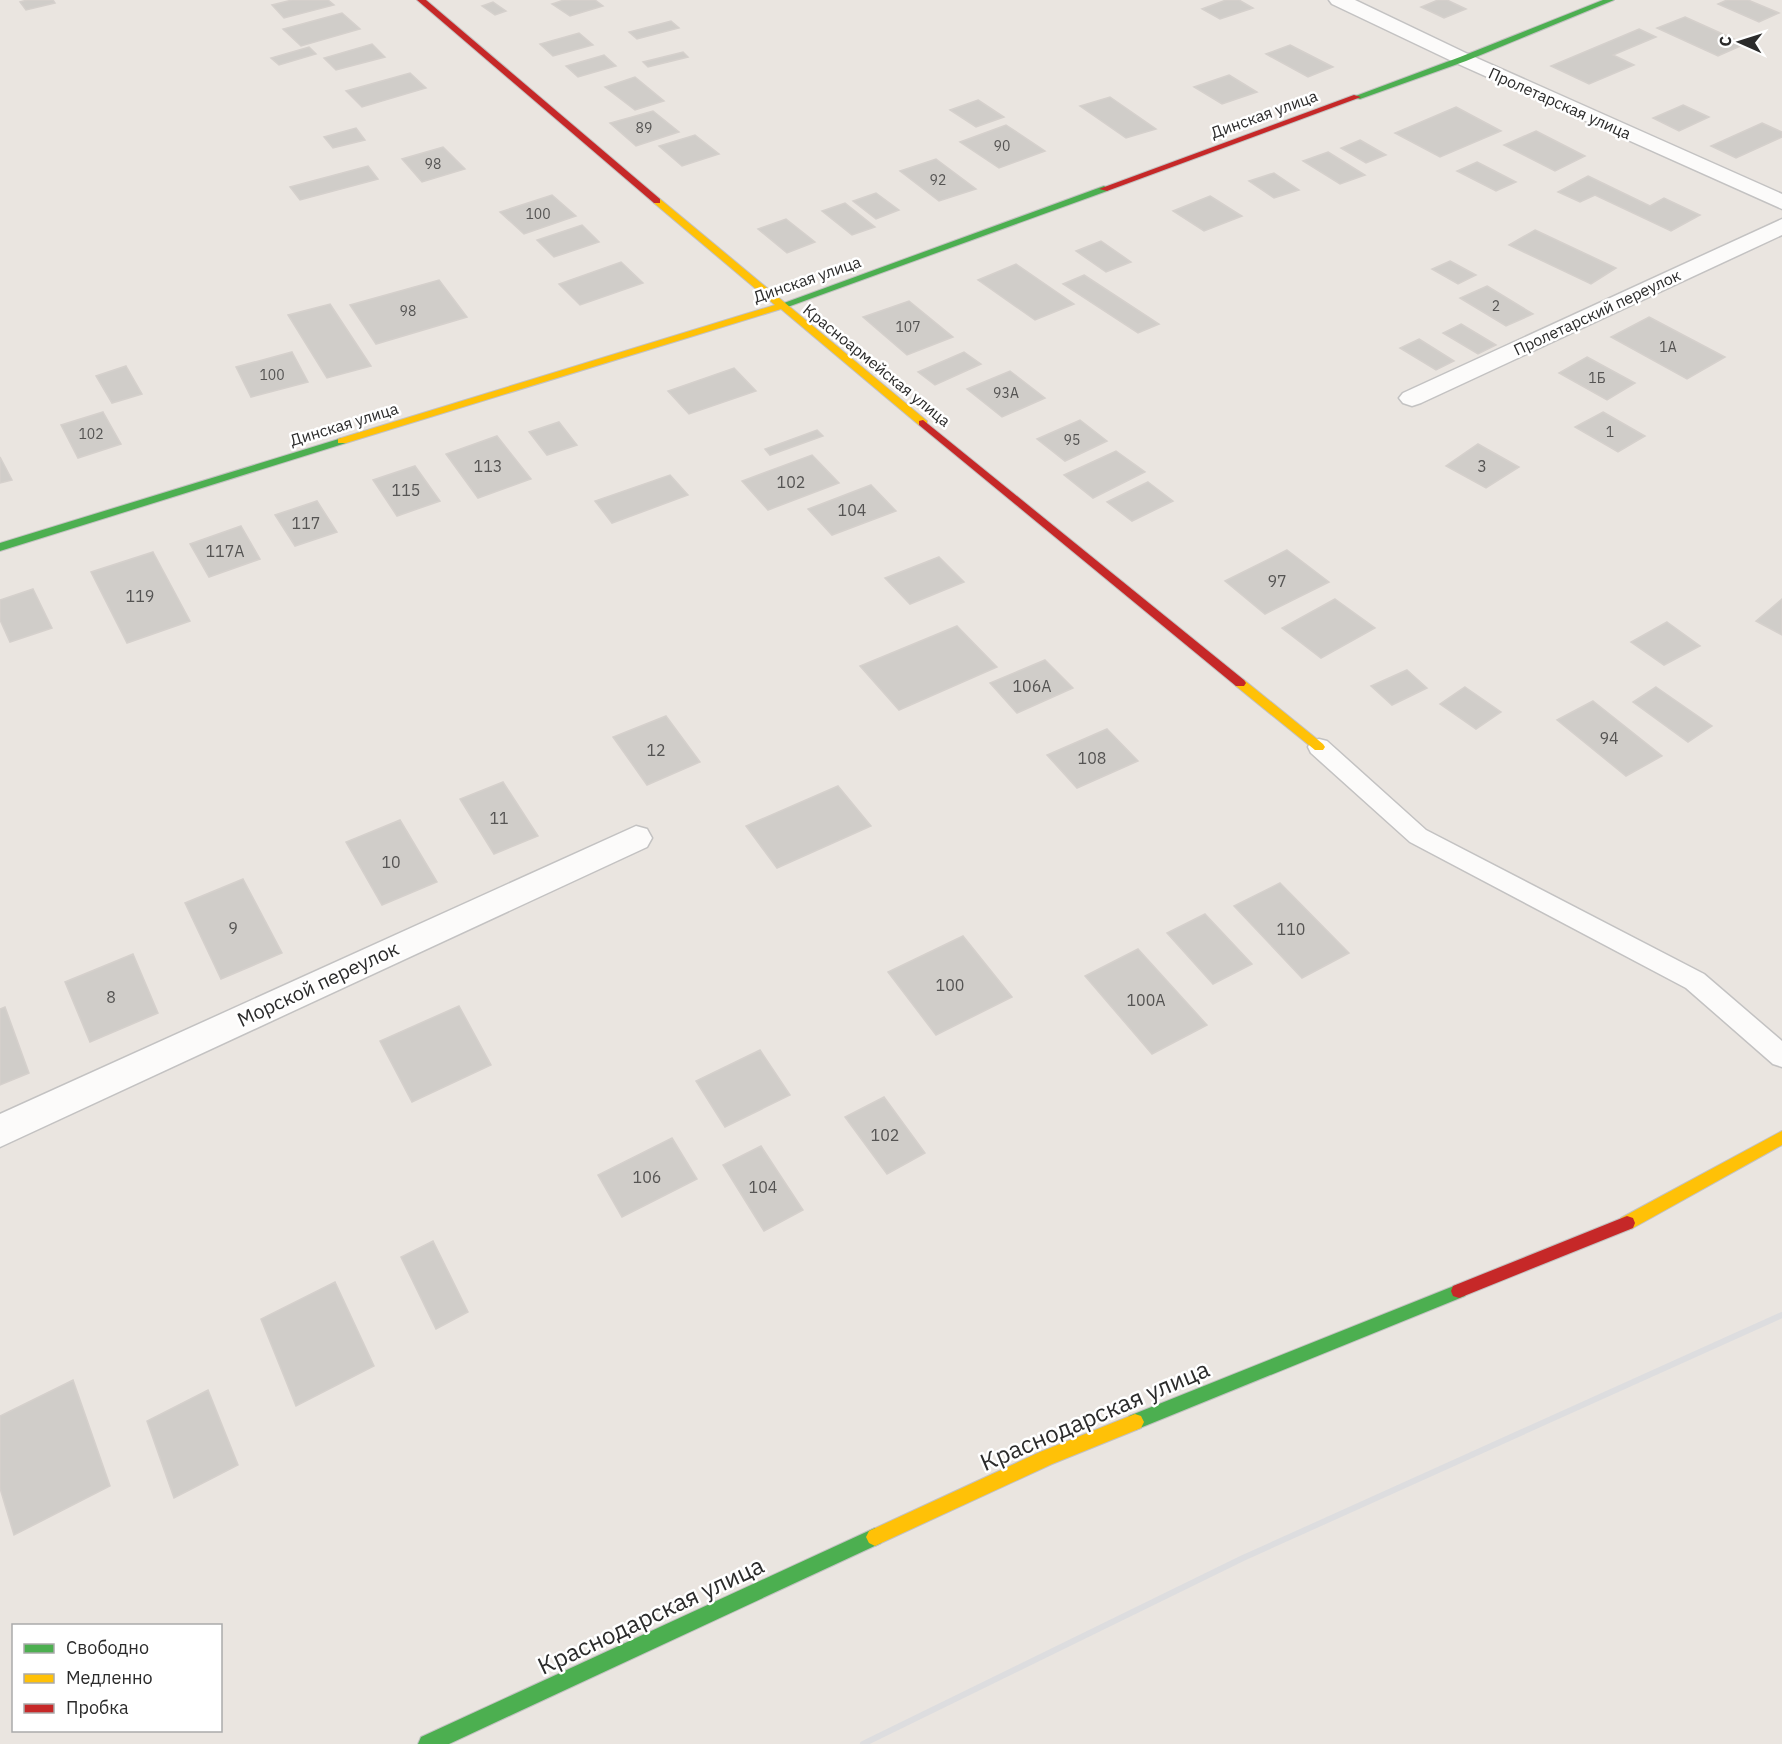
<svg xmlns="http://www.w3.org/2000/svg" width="1782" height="1744" font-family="'IBM Plex Sans',sans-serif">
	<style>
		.building { fill: #d0cdc9; stroke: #d5d0cc; stroke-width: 1.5 }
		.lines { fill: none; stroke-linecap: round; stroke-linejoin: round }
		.lane-casing { stroke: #c3c2c2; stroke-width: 3 }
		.street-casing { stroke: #c3c2c2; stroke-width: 3 }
		.fast-casing { stroke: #c3c2c2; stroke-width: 2 }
		.slow-casing { stroke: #c3c2c2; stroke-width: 2 }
		.jam-casing { stroke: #c3c2c2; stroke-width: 2 }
		.lane { fill: #fcfbfa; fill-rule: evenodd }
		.street { fill: #fcfbfa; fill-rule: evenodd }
		.fast { fill: #4caf50; fill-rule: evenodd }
		.slow { fill: #ffc107; fill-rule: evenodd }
		.jam { fill: #c62828; fill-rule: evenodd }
		.rail { stroke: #dddddf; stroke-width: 6 }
		.labels { text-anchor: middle; stroke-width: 5; stroke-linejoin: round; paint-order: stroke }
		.far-number-label { font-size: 14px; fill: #555453 }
		.far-street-label { font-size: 16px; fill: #2b2b2b; stroke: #fff }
		.number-label { font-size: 16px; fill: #555453 }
		.street-label { font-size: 20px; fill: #2b2b2b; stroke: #fff }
		.near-street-label { font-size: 24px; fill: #2b2b2b; stroke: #fff }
	</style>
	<rect width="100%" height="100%" fill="#eae5e0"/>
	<path class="building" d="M27 0H53L55 3 26 10 20 2Z
		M292 0H328L334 5 284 18 272 5Z
		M564 0H595L603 6 570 16 552 4Z
		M1226 0H1239L1253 8 1220 19 1202 9Z
		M1438 0H1447L1466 9 1444 18 1421 7Z
		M1727 0H1748L1779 13 1759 22 1718 4Z
		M493 2 506 11 495 15 482 6Z
		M342 13 360 29 301 46 283 29Z
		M1685 17 1745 44 1718 56 1657 28Z
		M671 21 679 28 637 39 629 32Z
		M1639 29 1656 37 1613 55 1634 65 1589 84 1551 66Z
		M579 33 593 45 553 56 540 44Z
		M372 44 385 57 336 70 324 58Z
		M1290 45 1333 67 1308 77 1266 54Z
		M309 47 316 54 279 65 271 58Z
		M683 52 688 57 648 67 643 62Z
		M604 55 616 66 578 77 566 66Z
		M410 73 426 88 362 107 346 91Z
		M1229 75 1257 92 1222 104 1194 87Z
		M635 77 664 101 635 110 605 87Z
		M1110 97 1156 129 1126 138 1080 106Z
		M978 100 1004 117 976 127 950 110Z
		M1683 105 1709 117 1679 131 1653 118Z
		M1456 107 1501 131 1440 157 1395 133Z
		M653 111 679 132 636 146 610 123Z
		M1762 123 1782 132V137L1736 158 1711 146Z
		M1006 125 1045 151 999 168 960 142Z
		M356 128 365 140 333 148 324 137Z
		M1536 131 1585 156 1555 171 1504 145Z
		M695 135 719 154 682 166 659 146Z
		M1360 140 1386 155 1366 163 1341 148Z
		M443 147 465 169 422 182 402 159Z
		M1328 152 1365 175 1340 184 1303 161Z
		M936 159 976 189 939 201 900 171Z
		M1477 162 1516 182 1496 191 1457 171Z
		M368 166 378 179 300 200 290 187Z
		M1274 173 1299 190 1274 198 1249 181Z
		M1588 176 1650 206 1664 198 1700 215 1671 231 1595 195 1580 202 1558 192Z
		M876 193 899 210 876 219 853 201Z
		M552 195 576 216 524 234 500 212Z
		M1210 196 1242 216 1204 231 1173 211Z
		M845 203 875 227 852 235 822 211Z
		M786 219 815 242 787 253 758 229Z
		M582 225 599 242 554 257 537 240Z
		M1535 230 1616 268 1591 284 1509 245Z
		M1101 241 1131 262 1106 272 1076 251Z
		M1450 261 1476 275 1458 284 1432 269Z
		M621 262 643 283 580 305 559 284Z
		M1016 264 1074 304 1035 320 978 280Z
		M1084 275 1159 324 1138 333 1063 284Z
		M439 280 467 317 376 344 350 305Z
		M1487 286 1533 314 1506 326 1460 298Z
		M909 301 953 337 907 355 863 317Z
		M330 304 371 366 327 378 288 315Z
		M1649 317 1725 357 1687 379 1611 337Z
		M1461 324 1496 345 1478 354 1443 333Z
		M1419 339 1454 361 1436 370 1400 348Z
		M292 352 308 382 251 397 236 367Z
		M964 352 981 364 935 385 918 372Z
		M1587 357 1635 383 1607 400 1559 373Z
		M126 366 142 394 112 403 96 376Z
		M734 368 756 391 689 414 668 391Z
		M1010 371 1045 398 1002 417 967 389Z
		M103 412 121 444 78 458 61 425Z
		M1603 412 1645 436 1618 452 1575 427Z
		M1080 420 1107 441 1065 461 1037 439Z
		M559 422 577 445 547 455 529 432Z
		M817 430 823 436 770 455 765 449Z
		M497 436 531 479 478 498 446 454Z
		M1478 444 1519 467 1486 488 1446 466Z
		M1116 451 1145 472 1093 498 1064 475Z
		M812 455 839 483 768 510 742 481Z
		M0 457 12 480 0 483Z
		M415 466 440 501 397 516 373 480Z
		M670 475 688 495 612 523 595 501Z
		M1148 482 1173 501 1132 521 1107 502Z
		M871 485 896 511 832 535 808 509Z
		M317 501 337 532 295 546 275 515Z
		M241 526 260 559 209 577 190 544Z
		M1287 550 1329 582 1265 614 1225 581Z
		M153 552 190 621 127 643 91 572Z
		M939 557 964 582 910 604 885 578Z
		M33 589 52 628 10 642 0 620V600Z
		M1335 599 1375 628 1321 658 1282 628Z
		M1782 599V635L1756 621Z
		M1667 622 1700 646 1664 665 1631 642Z
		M957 626 997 667 899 710 860 666Z
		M1045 660 1073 688 1017 713 990 683Z
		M1407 670 1427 688 1392 705 1371 686Z
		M1465 687 1501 712 1476 729 1440 704Z
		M1656 687 1712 726 1688 742 1633 702Z
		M1593 701 1662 756 1626 776 1557 720Z
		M666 716 700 762 647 785 613 737Z
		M1107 729 1138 761 1077 788 1047 755Z
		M503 782 538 836 494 854 460 799Z
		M838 786 871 826 777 868 746 826Z
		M400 820 437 882 382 905 346 842Z
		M243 879 282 953 221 979 185 903Z
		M1280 883 1349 953 1302 978 1234 906Z
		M1205 914 1252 964 1213 984 1167 933Z
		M963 936 1012 997 936 1035 888 972Z
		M1138 949 1207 1025 1152 1054 1085 976Z
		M133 954 158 1013 90 1042 65 982Z
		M459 1006 491 1065 412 1102 380 1041Z
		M5 1007 29 1073 0 1085V1009Z
		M760 1050 790 1095 725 1127 696 1081Z
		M884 1097 925 1153 887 1174 845 1117Z
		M672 1138 697 1179 622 1217 598 1175Z
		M761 1146 803 1210 764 1231 723 1165Z
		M433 1241 468 1312 436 1329 401 1257Z
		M335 1282 374 1366 296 1406 261 1319Z
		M73 1380 110 1486 14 1535 0 1488V1416Z
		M208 1390 238 1465 174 1498 147 1421Z"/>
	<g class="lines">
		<defs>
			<path id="lane" d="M1319 739 1327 741 1426 830 1704 974 1782 1041V1067L1773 1064 1686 988 1410 842 1311 753 1308 747 1311 741Z"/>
			<path id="street" d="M1329 0H1355L1470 55 1782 194V209L1456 63 1332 4Z
				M1782 219V235L1421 403 1412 406 1403 403 1399 398 1403 393Z
				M636 826 647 829 652 838 647 847 0 1147V1114Z"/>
			<path id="fast" d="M1603 0H1614L1466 61 1360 99 1353 97 1460 57Z
				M1104 186 1109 189 1107 191 782 309H774L773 307Z
				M342 438 346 439V443L0 551V543Z
				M1459 1284 1465 1286 1467 1291 1465 1296 1135 1430 1129 1428 1126 1422 1129 1416Z
				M875 1528 881 1531 884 1537 881 1543 449 1744H418L421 1737Z"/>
			<path id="slow" d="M654 199H660L927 421V425H919L781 309 346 443H338V439L775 305 654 203Z
				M1240 679 1244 680 1323 744 1325 747 1323 750H1315L1236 686 1234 683Z
				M1782 1131V1145L1633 1228 1627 1230 1621 1228 1619 1223 1621 1218Z
				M1135 1414 1141 1416 1144 1422 1141 1428 1052 1464 881 1543 875 1546 869 1543 866 1537 869 1531 1040 1452Z"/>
			<path id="jam" d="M417 0H426L660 199V203H654Z
				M1354 95 1361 97 1107 191 1099 189Z
				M923 420 1244 680 1246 683 1244 686H1236L919 425V421Z
				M1627 1216 1633 1218 1635 1223 1633 1228 1459 1298 1453 1296 1451 1291 1453 1286Z"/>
		</defs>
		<use href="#lane" class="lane-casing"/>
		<use href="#street" class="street-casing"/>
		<use href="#fast" class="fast-casing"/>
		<use href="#slow" class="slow-casing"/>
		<use href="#jam" class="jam-casing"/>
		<use href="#lane" class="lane"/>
		<use href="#street" class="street"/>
		<use href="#fast" class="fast"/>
		<use href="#slow" class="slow"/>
		<use href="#jam" class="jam"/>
		<path class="rail" d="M863 1744 1243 1558 1782 1315"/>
	</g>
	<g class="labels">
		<g class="far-number-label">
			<text x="644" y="133">89</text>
			<text x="1002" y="151">90</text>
			<text x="433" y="169">98</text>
			<text x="938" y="185">92</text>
			<text x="538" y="219">100</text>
			<text x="1496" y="311">2</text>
			<text x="408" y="316">98</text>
			<text x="908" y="332">107</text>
			<text x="1668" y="352">1А</text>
			<text x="272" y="380">100</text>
			<text x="1597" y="383">1Б</text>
			<text x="1006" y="398">93А</text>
			<text x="1610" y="437">1</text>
			<text x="91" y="439">102</text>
			<text x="1072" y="445">95</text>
		</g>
		<g class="far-street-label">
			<text transform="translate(1560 103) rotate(24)" y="6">Пролетарская улица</text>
			<text transform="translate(1264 114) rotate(-20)" y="6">Динская улица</text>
			<text transform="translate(807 279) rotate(-19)" y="6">Динская улица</text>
			<text transform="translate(1597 312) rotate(-25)" y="6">Пролетарский переулок</text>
			<text transform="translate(877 365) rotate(39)" y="6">Красноармейская улица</text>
			<text transform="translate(344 424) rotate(-17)" y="6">Динская улица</text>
		</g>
		<g class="number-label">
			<text x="488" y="472">113</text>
			<text x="1482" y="472">3</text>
			<text x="791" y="488">102</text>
			<text x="406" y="496">115</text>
			<text x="852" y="516">104</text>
			<text x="306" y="529">117</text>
			<text x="225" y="557">117А</text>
			<text x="1277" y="587">97</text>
			<text x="140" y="602">119</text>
			<text x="1032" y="692">106А</text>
			<text x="1609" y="744">94</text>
			<text x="656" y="756">12</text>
			<text x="1092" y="764">108</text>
			<text x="499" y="824">11</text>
			<text x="391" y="868">10</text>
			<text x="233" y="934">9</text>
			<text x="1291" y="935">110</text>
			<text x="950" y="991">100</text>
			<text x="111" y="1003">8</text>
			<text x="1146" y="1006">100А</text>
			<text x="885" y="1141">102</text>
			<text x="647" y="1183">106</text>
			<text x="763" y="1193">104</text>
		</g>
		<g class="street-label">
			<text transform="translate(318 984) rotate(-25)" y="7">Морской переулок</text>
		</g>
		<g class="near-street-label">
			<text transform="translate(1095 1416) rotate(-23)" y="8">Краснодарская улица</text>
			<text transform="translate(651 1616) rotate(-25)" y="8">Краснодарская улица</text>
		</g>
	</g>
	<rect x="12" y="1624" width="210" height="108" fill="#ffffff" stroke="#aaaaaa" stroke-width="1.5"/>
	<rect x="24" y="1644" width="30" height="9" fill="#4caf50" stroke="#aaaaaa" stroke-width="1.5"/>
	<text x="66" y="1654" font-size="18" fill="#2b2b2b">Свободно</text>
	<rect x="24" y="1674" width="30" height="9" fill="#ffc107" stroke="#aaaaaa" stroke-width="1.5"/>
	<text x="66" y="1684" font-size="18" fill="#2b2b2b">Медленно</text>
	<rect x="24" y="1704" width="30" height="9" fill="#c62828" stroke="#aaaaaa" stroke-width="1.5"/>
	<text x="66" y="1714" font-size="18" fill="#2b2b2b">Пробка</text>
	<g transform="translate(1740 42) rotate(273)" stroke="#ffffff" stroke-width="4.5" paint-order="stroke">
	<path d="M0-4.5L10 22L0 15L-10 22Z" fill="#2b2b2b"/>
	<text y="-9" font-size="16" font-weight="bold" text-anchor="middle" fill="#2b2b2b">С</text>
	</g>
</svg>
